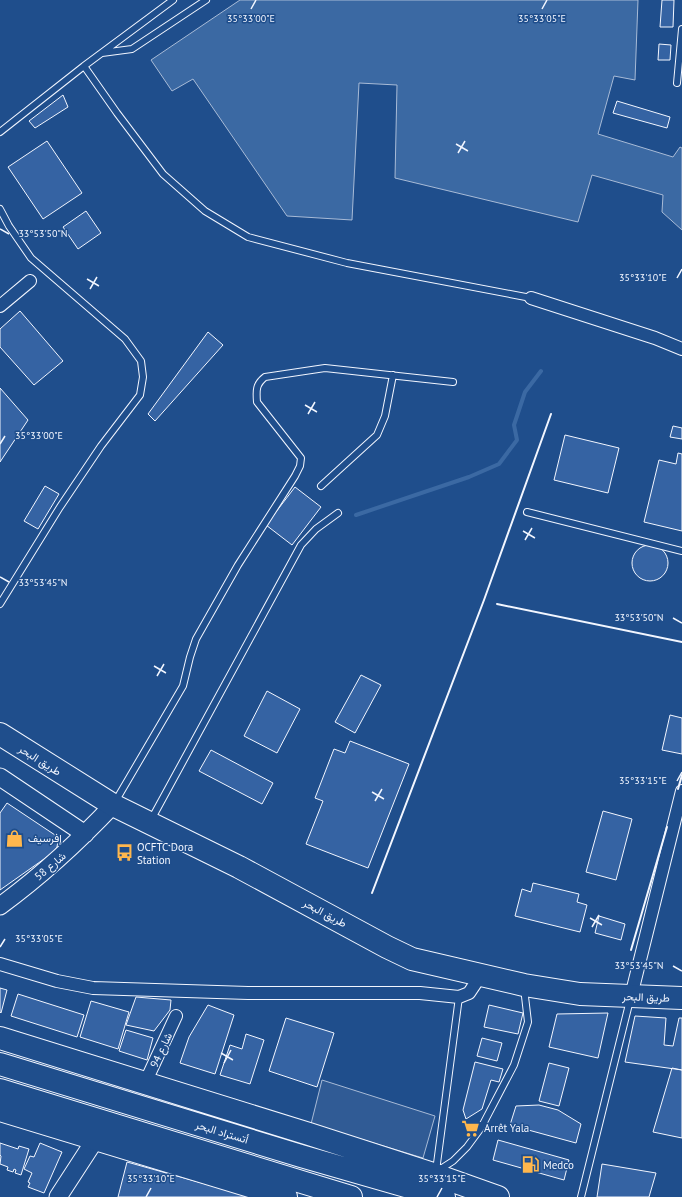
<svg xmlns="http://www.w3.org/2000/svg" width="682" height="1197" font-family="'PT Sans',Vazirmatn,sans-serif">
	<style>
		.parking { fill: #305b95; stroke: #a8bbd7 }
		.water { fill: #3b69a3; stroke: #a8bbd7 }
		.lines { fill: none; stroke-linecap: round; stroke-linejoin: round }
		.stream { stroke: #3b69a3; stroke-width: 4 }
		.building { fill: #3563a3; stroke: #f2f6ff }
		.lane-casing { stroke: #f2f6ff; stroke-width: 8 }
		.street-casing { stroke: #f2f6ff; stroke-width: 14 }
		.secondary-casing { stroke: #f2f6ff; stroke-width: 19 }
		.highway-casing { stroke: #f2f6ff; stroke-width: 24 }
		.lane { stroke: #1f4e8c; stroke-width: 6 }
		.street { stroke: #1f4e8c; stroke-width: 12 }
		.secondary { stroke: #1f4e8c; stroke-width: 17 }
		.highway { stroke: #1f4e8c; stroke-width: 22 }
		.wall { stroke: #f2f6ff; stroke-width: 2 }
		.ticks { fill: none; stroke: #f2f6ff; stroke-width: 1.5 }
		.labels { text-anchor: middle; stroke-width: 3; stroke-linejoin: round; paint-order: stroke }
		.street-label { font-size: 11px; fill: #f2f6ff; stroke: #1f4e8c }
		.poi-label { font-size: 11px; fill: #f2f6ff; stroke: #1f4e8c; text-anchor: start }
		.ticks-label { font-size: 10px; text-anchor: middle; fill: #f2f6ff; stroke: #1f4e8c; stroke-width: 3; stroke-linejoin: round; paint-order: stroke }
	</style>
	<rect width="100%" height="100%" fill="#1f4e8c"/>
	<path class="parking" d="M322 1080 435 1116 423 1158 311 1124Z"/>
	<path class="water" d="M240 0H638L635 80 614 76 598 134 673 157 680 147 682 148V230L662 212 663 195 592 175 578 222 395 178 397 85 359 83 352 220 287 216 193 79 172 91 151 60Z"/>
	<g class="lines">
		<path class="stream" d="M356 515 469 477 499 464 517 440 514 425 525 392 541 371"/>
	</g>
	<path class="building" d="M662 0H674L673 27H660Z
		M659 44 671 45 670 60H658Z
		M63 95 68 107 35 128 29 121Z
		M617 101 670 117 667 128 613 113Z
		M47 141 82 193 43 219 8 167Z
		M86 211 101 233 78 249 63 227Z
		M20 311 63 361 34 385 0 347V329Z
		M208 332 223 345 155 421 148 414Z
		M0 388 28 420 0 462Z
		M673 426 682 428V439L670 437Z
		M565 435 619 448 608 493 554 480Z
		M678 453 682 454V531L644 522 659 460 676 464Z
		M45 486 59 494 38 529 24 521Z
		M295 487 321 507 292 545 266 525Z
		M632 563a18 18 0 1 1 36 0a18 18 0 1 1-36 0Z
		M361 675 381 685 355 733 335 722Z
		M267 691 300 709 277 753 244 736Z
		M670 715 682 718V754L662 750Z
		M350 741 409 764 368 868 306 844 323 801 315 798 334 749 345 753Z
		M211 750 273 783 262 804 199 771Z
		M7 803 55 835 58 841 57 847 54 852 0 890V813Z
		M603 811 632 819 616 880 586 872Z
		M533 883 579 894 577 902 587 905 580 932 515 916 522 889 531 892Z
		M599 916 625 924 621 940 595 933Z
		M0 988 7 990 1 1013 0 1012Z
		M18 994 84 1015 77 1037 11 1016Z
		M136 997 171 1000 170 1010 154 1031 126 1025Z
		M91 1001 129 1012 118 1049 80 1037Z
		M208 1005 234 1015 215 1074 180 1063 189 1037Z
		M489 1005 523 1013 518 1034 484 1027Z
		M608 1013 598 1058 549 1047 557 1014Z
		M635 1016 666 1018 664 1045 673 1046 679 1018H682V1070L625 1062Z
		M286 1018 334 1033 317 1087 269 1071Z
		M126 1030 153 1038 147 1060 119 1051Z
		M246 1034 264 1040 250 1084 220 1075 230 1045 242 1049Z
		M482 1038 502 1043 497 1061 477 1056Z
		M475 1062 503 1069 499 1082 491 1080 482 1109 466 1119 463 1110Z
		M549 1063 569 1068 559 1106 539 1101Z
		M672 1068 682 1070V1138L653 1132Z
		M539 1105 558 1110 581 1124 576 1143 510 1125 516 1106Z
		M498 1140 569 1160 564 1180 493 1160Z
		M0 1143 18 1149 19 1146 29 1149 21 1175 15 1173 16 1170 14 1169 13 1172 7 1170 8 1167 0 1164 1 1156 0 1155Z
		M40 1143 62 1152 44 1193 28 1187 30 1183 28 1182 32 1173 24 1169 30 1156 34 1157Z
		M127 1162 252 1197H118Z
		M602 1164 656 1173 649 1197H597Z"/>
	<g class="lines">
		<defs>
			<path id="lane" d="M102 53 132 49 206 0
				M84 66 117 113 163 174 205 211 248 237 347 263 531 298
				M677 83 682 29
				M0 132 84 66 173 0
				M0 209 9 226 31 258 125 339 141 361 143 377 140 395 101 446 60 507 0 604
				M321 486 377 435 385 416 393 375
				M527 512 682 551
				M115 802 183 686 190 657 196 639 238 565 295 476 300 466 301 458 257 402C256 390 256 384 265 377L325 368 453 382
				M151 820 301 545 316 529 338 513
				M439 1170 453 1161 467 1147 481 1128 514 1065 528 1022 524 988
				M436 1171 459 997
				M581 1197 630 1000"/>
			<path id="street" d="M531 298 655 338 682 349
				M0 306 30 281
				M0 964 57 981 93 988 248 993H420L459 997 469 993 481 975
				M631 996 682 791
				M145 1083 176 1016"/>
			<path id="secondary" d="M0 777 85 834
				M0 906C41 876 78 842 113 805
				M58 1197 95 1140"/>
			<path id="highway" d="M0 734 113 805 239 867 387 947 412 959 524 985 580 994 682 998
				M0 1038 309 1134 436 1175 498 1197
				M0 1064 301 1156 444 1197
				M0 1090 351 1197
				M0 1110 286 1197"/>
		</defs>
		<use href="#lane" class="lane-casing"/>
		<use href="#street" class="street-casing"/>
		<use href="#secondary" class="secondary-casing"/>
		<use href="#highway" class="highway-casing"/>
		<use href="#lane" class="lane"/>
		<use href="#street" class="street"/>
		<use href="#secondary" class="secondary"/>
		<use href="#highway" class="highway"/>
		<path class="wall" d="M497 604 682 642
			M678 789 682 775
			M372 893 484 600 551 414
			M631 950 667 827"/>
	</g>
	<path class="ticks" d="M251 9 256 0M542 9 547 0M456 144 468 151M458 153 465 141M0 229 9 234M677 278 682 269M87 279 99 286M90 289 97 277M305 405 317 412M308 414 315 402M0 444 5 436M523 531 535 538M525 540 532 528M0 577 9 582M673 618 682 623M154 666 166 673M157 676 164 664M677 781 682 772M372 792 384 799M375 801 382 789M590 918 602 925M592 927 599 915M0 947 5 939M673 966 682 971M221 1053 233 1060M224 1063 231 1050M146 1197 151 1188M437 1197 442 1188"/>
	<defs>
		<symbol id="shop-bare" viewBox="-9 -9 18 18"><path d="M-5-2.5h2.3a2.7 3.5 0 0 1 5.4 0H5L5.5 6h-11ZM-1.5-2.5h3a1.5 2.3 0 0 0-3 0Z" fill="#ffb74d" stroke="#1f4e8c" stroke-width="2.5" paint-order="stroke"/></symbol>
		<symbol id="bus-bare" viewBox="-9 -9 18 18"><path d="M-5-6H5V4H4V6H2V4H-2V6H-4V4H-5ZM-3.5-4V0h7V-4ZM-3.5 1.2v1.5H-2V1.2ZM2 1.2v1.5H3.5V1.2Z" fill="#ffb74d" stroke="#1f4e8c" stroke-width="2.5" paint-order="stroke"/></symbol>
		<symbol id="supermarket-bare" viewBox="-9 -9 18 18"><path d="M-6-5.5h2.5l.6 2H6L4.5 2H-2.5L-4.4-4H-6ZM-1.5 3.2a1.3 1.3 0 1 0 .1 0ZM3 3.2a1.3 1.3 0 1 0 .1 0Z" fill="#ffb74d" stroke="#1f4e8c" stroke-width="2.5" paint-order="stroke"/></symbol>
		<symbol id="fuel-bare" viewBox="-9 -9 18 18"><path d="M-5.5-6h7V0h2V4h1.3V-2.5L3-4.5l.8-.8L6-3V5H2.5V1h-1V6h-7ZM-4.2-4.7v3.2H.2V-4.7Z" fill="#ffb74d" stroke="#1f4e8c" stroke-width="2.5" paint-order="stroke"/></symbol>
	</defs>
	<g fill-rule="evenodd">
		<use href="#shop-bare" x="2" y="826" width="25" height="25"/>
		<use href="#bus-bare" x="112" y="840" width="25" height="25"/>
		<use href="#supermarket-bare" x="458" y="1116" width="25" height="25"/>
		<use href="#fuel-bare" x="518" y="1152" width="25" height="25"/>
	</g>
	<g class="labels">
		<g class="street-label">
			<text transform="translate(40 760) rotate(32)" y="4">طريق البحر</text>
			<text transform="translate(50 866) rotate(-40)" y="4">شارع 58</text>
			<text transform="translate(325 913) rotate(28)" y="4">طريق البحر</text>
			<text transform="translate(646 997) rotate(2)" y="4">طريق البحر</text>
			<text transform="translate(161 1050) rotate(-65)" y="4">شارع 94</text>
			<text transform="translate(222 1132) rotate(17)" y="4">أتستراد البحر</text>
		</g>
		<g class="poi-label">
			<text x="28" y="842">إفرسيف</text>
			<text x="137" y="851">OCFTC Dora<tspan x="137" dy="13">Station</tspan></text>
			<text x="484" y="1132">Arrêt Yala</text>
			<text x="543" y="1169">Medco</text>
		</g>
	</g>
	<g class="ticks-label">
		<text x="251" y="22">35°33'00"E</text>
		<text x="542" y="22">35°33'05"E</text>
		<text x="43" y="237">33°53'50"N</text>
		<text x="643" y="281">35°33'10"E</text>
		<text x="39" y="439">35°33'00"E</text>
		<text x="43" y="586">33°53'45"N</text>
		<text x="639" y="621">33°53'50"N</text>
		<text x="643" y="784">35°33'15"E</text>
		<text x="39" y="942">35°33'05"E</text>
		<text x="639" y="969">33°53'45"N</text>
		<text x="151" y="1182">35°33'10"E</text>
		<text x="442" y="1182">35°33'15"E</text>
	</g>
</svg>
